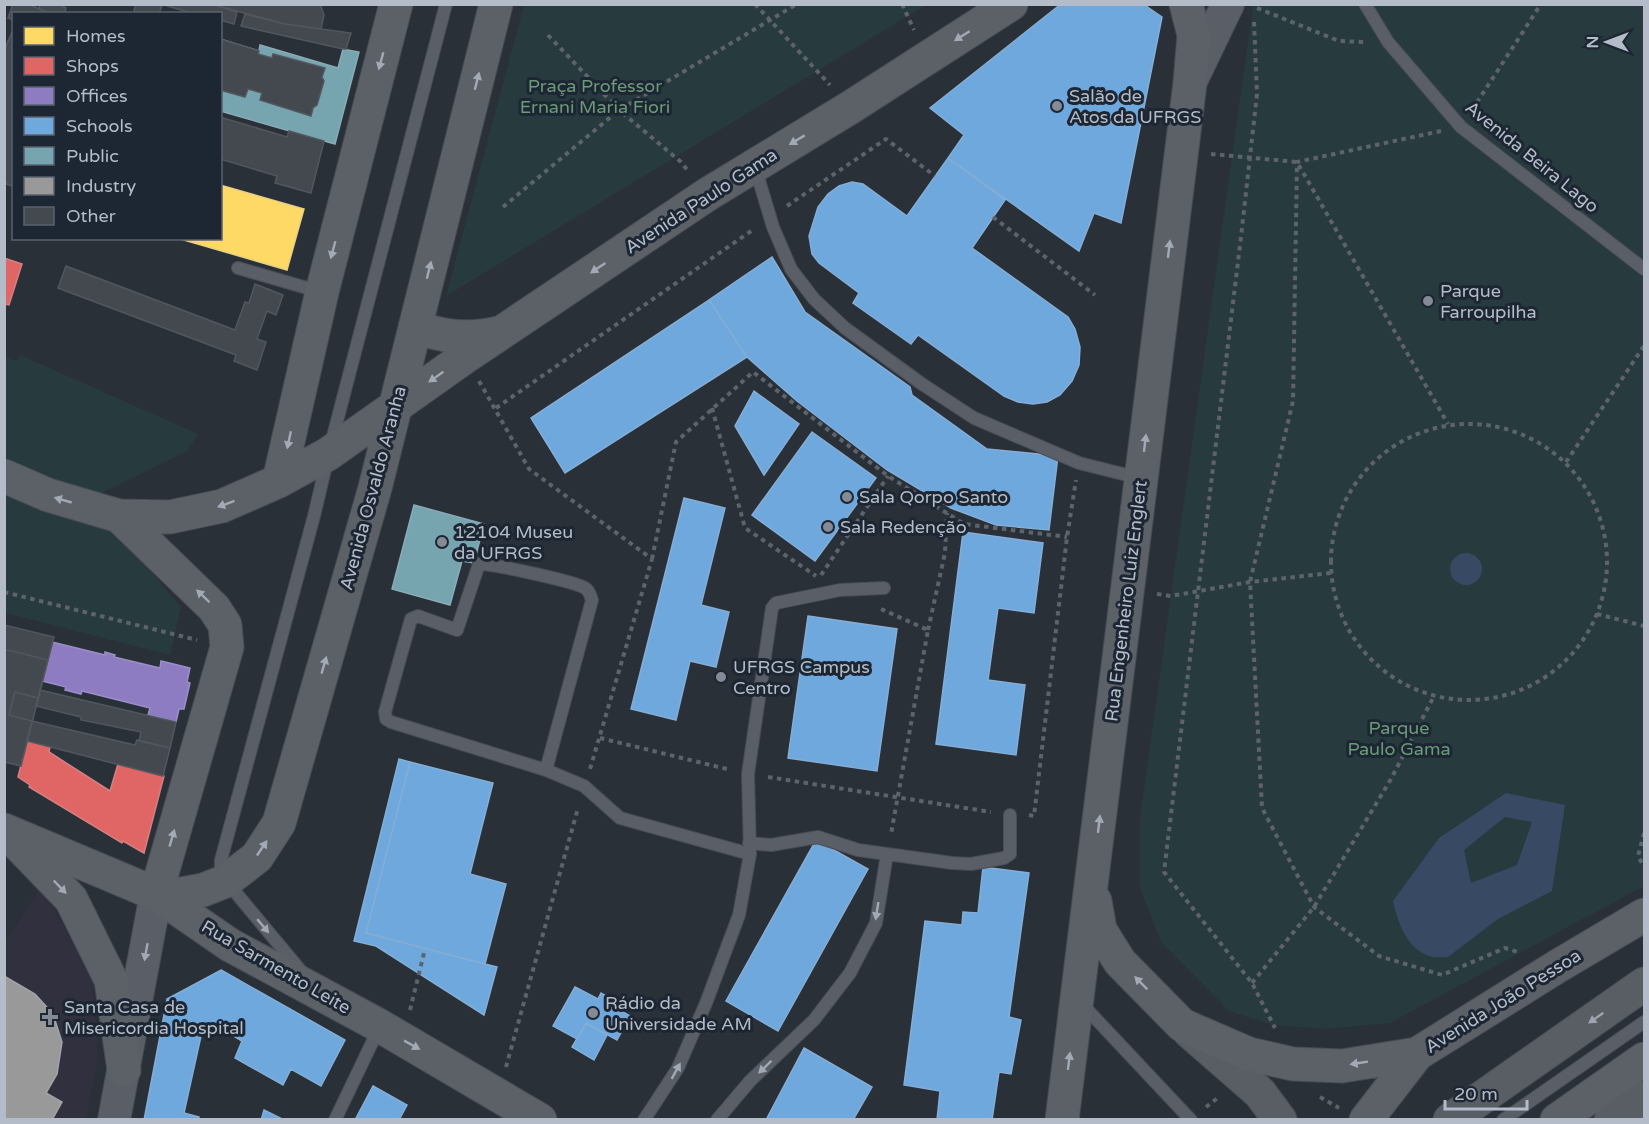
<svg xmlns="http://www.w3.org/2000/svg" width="1649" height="1124" font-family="'Varela Round',sans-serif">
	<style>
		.medical { fill: #31303e }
		.green { fill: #273a3e }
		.water { fill: #384963; fill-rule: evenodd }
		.homes { fill: #ffd966; stroke: #e8d084; stroke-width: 1.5 }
		.shops { fill: #e06666; stroke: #d38084; stroke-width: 1.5 }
		.offices { fill: #8e7cc3; stroke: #998fc5; stroke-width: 1.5 }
		.schools { fill: #6fa8dc; stroke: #84aed6; stroke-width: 1.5 }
		.public { fill: #76a5af; stroke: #89acb7; stroke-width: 1.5 }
		.industry { fill: #999; stroke: #a1a4a7; stroke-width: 1.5 }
		.building { fill: #444950; stroke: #52575f; stroke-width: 1.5 }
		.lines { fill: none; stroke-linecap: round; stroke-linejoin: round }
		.service-casing { stroke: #484c53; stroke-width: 14 }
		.tertiary-casing { stroke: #484c53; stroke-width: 34 }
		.secondary-casing { stroke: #484c53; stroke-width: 35 }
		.primary-casing { stroke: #484c55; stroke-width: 35 }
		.path { stroke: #5d636a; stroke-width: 4; stroke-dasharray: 4.5 4.5; stroke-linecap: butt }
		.service { stroke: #5a5e66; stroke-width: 12 }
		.tertiary { stroke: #5a5e66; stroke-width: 32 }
		.secondary { stroke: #595d64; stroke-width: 33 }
		.primary { stroke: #5c6168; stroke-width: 33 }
		.oneway { fill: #a2aab6 }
		.oneway2 { fill: #a2a9b5 }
		.oneway3 { fill: #9da4b0 }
		.poi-dot { fill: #848b96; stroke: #1d2633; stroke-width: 2 }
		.labels { text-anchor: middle; stroke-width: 6; stroke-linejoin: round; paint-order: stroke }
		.park-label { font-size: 18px; fill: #6b9a76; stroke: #1d2633 }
		.poi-label { font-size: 18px; fill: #b4bcc9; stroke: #1d2633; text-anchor: start }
		.street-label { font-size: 18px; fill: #b4bcc9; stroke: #1d2633 }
	</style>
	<rect width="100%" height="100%" fill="#2a3038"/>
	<path class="medical" d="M41 887 92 975 98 1059 86 1119H5L4 944Z"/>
	<path class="green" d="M524 5V4L926 5 446 296Z
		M1250 5H1644V886L1390 1023 1325 1029 1273 1025 1229 1011 1161 942 1140 888V818L1253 6Z
		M20 355 198 434 187 451 90 499 181 607 170 655 5 613 4 357 17 361Z"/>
	<path class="water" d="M1450 569a16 16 0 1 1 32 0a16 16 0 1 1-32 0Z
		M1506 793 1565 805 1552 891 1498 919 1448 957C1442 957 1434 958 1429 956 1406 948 1398 922 1393 901L1439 838ZM1505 817 1532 822 1517 865 1471 883 1464 850Z"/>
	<path class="homes" d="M220 185 304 209 287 270 177 238H220Z"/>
	<path class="shops" d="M4 258 22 264 9 305 4 304Z
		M27 741 50 747 49 752 110 791 118 764 164 776 144 853 123 841 122 843 29 787 30 785 18 777Z"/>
	<path class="offices" d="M52 642 105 655V652L115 655 114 657 160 668 161 661 190 668 187 682 190 683 184 709H179L176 722 148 715 150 708 82 691 81 694 65 690 66 687 42 681Z"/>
	<path class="schools" d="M1061 4H1143L1162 17 1121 223 1094 213 1079 251 948 158 964 135 930 108Z
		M948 158 1005 200 972 248 1068 317 1075 329 1080 347 1079 365 1072 381 1060 395 1047 402 1033 404 1018 402 1004 396 918 335 911 344 853 303 859 293 819 263 812 254 809 236 818 207 828 194 839 186 852 182 863 184 907 216Z
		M772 257 805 312 910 387 912 395 987 449 1058 456 1049 530 996 525 951 508 887 470 797 401 747 357 709 300Z
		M709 300 747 357 565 473 531 418Z
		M754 391 799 424 764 475 735 426Z
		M812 432 876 478 815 561 752 515Z
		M684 498 725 508 701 605 729 612 716 667 690 661 676 720 631 709Z
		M963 532 1043 543 1034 613 998 608 988 680 1025 685 1016 755 936 744Z
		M808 616 897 629 877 771 788 758Z
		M399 759 410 762 366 933 497 967 484 1015 376 946 354 941Z
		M410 762 493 783 470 874 506 884 485 964 366 933Z
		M816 840 868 869 778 1031 726 1001Z
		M983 867 1029 873 1009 1017 1021 1020 1011 1074 999 1072 992 1120H937L940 1091 904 1085 925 921 962 925 963 912 978 913Z
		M221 970 345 1040 321 1086 291 1069 283 1085 235 1058 242 1041 212 1023 203 1027 184 1113 199 1117 198 1120H144L167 999Z
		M575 987 598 999 601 993 621 1004 618 1009 630 1016 617 1040 586 1023 577 1039 553 1026Z
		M586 1023 607 1035 594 1060 572 1047Z
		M804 1048 872 1087 853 1120H766Z
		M373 1086 407 1105 399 1120H355Z
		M264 1110 284 1120H261Z"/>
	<path class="public" d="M220 39 259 51 260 45 338 68 343 49 359 52 335 144 220 111Z
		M414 505 484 524 474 563 462 561 450 605 392 589Z"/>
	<path class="industry" d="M4 976 35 994 53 1014 62 1042 57 1074 46 1093 62 1102 52 1120H4Z"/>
	<path class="building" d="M13 4H28L52 14H14V20L8 18Z
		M40 4H58L66 8 64 14H52L39 9Z
		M136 4H161L162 5 159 14H133Z
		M211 4H320L324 15 321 29 285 24Z
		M211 4 237 12 234 24 220 20V14H195L164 5Z
		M245 14 285 24 351 33 346 49H343L241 26Z
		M14 27V187L4 183V51Z
		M220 39 259 51 258 54 272 58 273 54 325 68 322 77 324 81 317 105 313 108 311 116 260 100 262 93 248 89 245 97 220 90Z
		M220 117 287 137 289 131 324 141 311 193 275 183 277 176 220 159Z
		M66 266 235 330 245 302 249 303 255 284 283 295 276 315 267 311 257 339 266 342 257 370 234 361 236 355 58 288Z
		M4 625 54 637 21 766 5 762 4 759Z
		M4 649 48 660 38 698 15 692 9 715 32 721 21 766 5 762 4 759Z
		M40 690 176 722 170 748 139 741 141 732 81 720V717L36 706Z
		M32 721 135 745 137 740 170 748 163 776 27 741Z"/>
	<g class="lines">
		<defs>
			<path id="service" d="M1365 4 1388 42 1461 127 1644 269
				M755 167 773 227 791 269 814 299 845 328 922 384 974 418 1079 463 1139 478
				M238 268 321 292
				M331 444 446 4
				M546 770 592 600C590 595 590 591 585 588 576 582 490 563 479 564L457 630 418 616 411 619 385 712 386 719 391 722 546 770 584 786 620 818 750 854
				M749 843 771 845 818 837 858 850 952 863 971 864 1004 858 1010 854V815
				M301 971 226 881 221 871V860L314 516 327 461
				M1080 1002 1191 1120
				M335 1120 380 1026
				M644 1120 678 1068 706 1003 739 915 750 854 748 774 772 608 776 603 840 590 884 588
				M717 1120 750 1081 814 1020 850 973 876 923 887 854
				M1503 1120 1644 1022"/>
			<path id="tertiary" d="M1192 79 1228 4
				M114 1120 156 894"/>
			<path id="secondary" d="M1189 1031 1260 1093 1280 1120
				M1450 1120 1644 984
				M1611 1120 1644 1098"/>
			<path id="primary" d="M415 327C444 337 468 340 498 333
				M4 476 48 495 119 516 170 517 222 506 279 481 328 454 465 357 708 194 851 107 1011 4
				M279 481 322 292 396 4
				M119 516 214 608 225 625 227 647 156 894
				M4 830 156 894 230 945 380 1026 540 1120
				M14 840 71 899 111 980 124 1070
				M156 894H181L203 890 226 881 257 857 279 823 375 488 496 4
				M1095 901 1100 930 1120 962 1182 1025 1249 1054 1293 1064 1342 1066 1417 1054 1558 966 1644 915
				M1062 1120 1190 83 1194 35 1186 4
				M1366 1120 1417 1054
				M1557 1120 1644 1059"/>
		</defs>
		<use href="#service" class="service-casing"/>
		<use href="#tertiary" class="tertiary-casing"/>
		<use href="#secondary" class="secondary-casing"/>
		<use href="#primary" class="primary-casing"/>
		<path class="path" d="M755 4 830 85
			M902 4 914 30
			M1257 8 1339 41 1366 42
			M1254 22 1257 94 1241 237 1164 872 1252 983 1275 1028
			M548 35 619 110 681 162 688 171
			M1472 110 1541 4
			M1441 131 1297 162 1293 401 1250 582 1262 808 1314 907 1379 956 1442 975 1505 948 1521 953
			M1211 154 1297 162 1448 424
			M787 206 886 139 935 176
			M503 207 619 110 797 4
			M993 217 1095 295
			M479 381 529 469 652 559 590 769
			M496 408 754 229
			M712 408 745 528 816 576
			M1331 562a138 138 0 1 1 276 0a138 138 0 1 1-276 0Z
			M1566 462 1644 346
			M652 559 676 442 753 372 888 476 964 524 1067 537
			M821 575 888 476
			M4 592 197 640
			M1157 594 1171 596 1250 582 1331 573
			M881 609 928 630 891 834
			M1597 614 1644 626
			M928 630 945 553 947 513
			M600 738 731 770
			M768 777 991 812
			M1029 815 1034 816 1067 537 1076 480
			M1644 833 1638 856 1644 867
			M1252 983 1314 907 1391 779 1434 696
			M410 1010 425 949
			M506 1067 578 808
			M1320 1097 1339 1108
			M1206 1107 1219 1097"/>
		<use href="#service" class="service"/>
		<use href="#tertiary" class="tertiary"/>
		<use href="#secondary" class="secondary"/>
		<use href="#primary" class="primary"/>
	</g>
	<defs><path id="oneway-solid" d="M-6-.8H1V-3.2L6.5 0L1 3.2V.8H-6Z" transform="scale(1.5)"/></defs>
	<g class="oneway">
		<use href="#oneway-solid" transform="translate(962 36) rotate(148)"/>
		<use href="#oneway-solid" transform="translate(381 61) rotate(105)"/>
		<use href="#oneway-solid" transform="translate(477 81) rotate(-76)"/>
		<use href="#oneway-solid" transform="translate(797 140) rotate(149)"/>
		<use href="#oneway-solid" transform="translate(1169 249) rotate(-83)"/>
		<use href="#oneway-solid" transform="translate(333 250) rotate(105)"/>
		<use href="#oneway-solid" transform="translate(598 268) rotate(146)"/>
		<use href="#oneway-solid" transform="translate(429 270) rotate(-76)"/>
		<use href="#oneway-solid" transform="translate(436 377) rotate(145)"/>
		<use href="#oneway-solid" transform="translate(289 440) rotate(102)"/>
		<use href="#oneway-solid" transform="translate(1145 443) rotate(-83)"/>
		<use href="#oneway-solid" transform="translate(63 500) rotate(-164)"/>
		<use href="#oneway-solid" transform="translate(226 504) rotate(160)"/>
		<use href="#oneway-solid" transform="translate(203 596) rotate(-136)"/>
		<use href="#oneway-solid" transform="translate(324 665) rotate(-74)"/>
		<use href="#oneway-solid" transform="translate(1099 824) rotate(-83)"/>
		<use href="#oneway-solid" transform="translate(172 838) rotate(-74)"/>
		<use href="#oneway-solid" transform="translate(262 848) rotate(-56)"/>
		<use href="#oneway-solid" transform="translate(60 887) rotate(46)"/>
		<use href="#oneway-solid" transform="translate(1141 983) rotate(-135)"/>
		<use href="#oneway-solid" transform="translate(412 1045) rotate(29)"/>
		<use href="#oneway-solid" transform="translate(1069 1061) rotate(-83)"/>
		<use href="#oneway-solid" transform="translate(1359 1063) rotate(171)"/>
	</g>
	<g class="oneway2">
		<use href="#oneway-solid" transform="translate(877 911) rotate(99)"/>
		<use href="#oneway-solid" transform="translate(263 926) rotate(50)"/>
		<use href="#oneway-solid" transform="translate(146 952) rotate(100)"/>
		<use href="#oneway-solid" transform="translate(765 1067) rotate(136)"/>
		<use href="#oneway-solid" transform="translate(676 1071) rotate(-61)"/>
	</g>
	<use class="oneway3" href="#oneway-solid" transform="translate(1596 1018) rotate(145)"/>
	<g class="poi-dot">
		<circle cx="1057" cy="106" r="6"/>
		<circle cx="1428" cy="301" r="6"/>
		<circle cx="847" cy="497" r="6"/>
		<circle cx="828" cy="527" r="6"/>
		<circle cx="442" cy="542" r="6"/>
		<circle cx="721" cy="677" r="6"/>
		<circle cx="593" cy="1013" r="6"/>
		<path d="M47 1008h6v6h6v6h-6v6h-6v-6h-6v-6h6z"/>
	</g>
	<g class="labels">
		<g class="park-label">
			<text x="595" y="92">Praça Professor<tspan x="595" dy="21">Ernani Maria Fiori</tspan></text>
			<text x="1399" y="734">Parque<tspan x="1399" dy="21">Paulo Gama</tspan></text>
		</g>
		<g class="poi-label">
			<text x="1069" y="102">Salão de<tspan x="1069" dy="21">Atos da UFRGS</tspan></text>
			<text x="1440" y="297">Parque<tspan x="1440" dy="21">Farroupilha</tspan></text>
			<text x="859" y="503">Sala Qorpo Santo</text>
			<text x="840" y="533">Sala Redenção</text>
			<text x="454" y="538">12104 Museu<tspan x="454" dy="21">da UFRGS</tspan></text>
			<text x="733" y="673">UFRGS Campus<tspan x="733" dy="21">Centro</tspan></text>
			<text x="605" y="1009">Rádio da<tspan x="605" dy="21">Universidade AM</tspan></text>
			<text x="64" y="1013">Santa Casa de<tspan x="64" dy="21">Misericordia Hospital</tspan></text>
		</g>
		<g class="street-label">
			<text transform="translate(1532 157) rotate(39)" y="6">Avenida Beira Lago</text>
			<text transform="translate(701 201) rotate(-33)" y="6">Avenida Paulo Gama</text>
			<text transform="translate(373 488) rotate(-75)" y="6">Avenida Osvaldo Aranha</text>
			<text transform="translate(1126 601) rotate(-83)" y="6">Rua Engenheiro Luiz Englert</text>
			<text transform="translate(276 967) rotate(30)" y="6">Rua Sarmento Leite</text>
			<text transform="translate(1503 1001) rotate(-32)" y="6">Avenida João Pessoa</text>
		</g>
	</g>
	<rect width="1649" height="1124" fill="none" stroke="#b4bcc9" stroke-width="12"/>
	<rect x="12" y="12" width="210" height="228" fill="#1d2633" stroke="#59626f" stroke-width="1.5"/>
	<rect x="24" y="27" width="30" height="18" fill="#ffd966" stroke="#59626f" stroke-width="1.5"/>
	<text x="66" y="42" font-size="18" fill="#b4bcc9">Homes</text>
	<rect x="24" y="57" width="30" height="18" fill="#e06666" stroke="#59626f" stroke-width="1.5"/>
	<text x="66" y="72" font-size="18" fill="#b4bcc9">Shops</text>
	<rect x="24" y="87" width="30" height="18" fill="#8e7cc3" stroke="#59626f" stroke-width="1.5"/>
	<text x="66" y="102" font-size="18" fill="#b4bcc9">Offices</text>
	<rect x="24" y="117" width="30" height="18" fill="#6fa8dc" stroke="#59626f" stroke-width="1.5"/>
	<text x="66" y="132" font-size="18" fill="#b4bcc9">Schools</text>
	<rect x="24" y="147" width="30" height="18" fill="#76a5af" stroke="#59626f" stroke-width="1.5"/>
	<text x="66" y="162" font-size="18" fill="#b4bcc9">Public</text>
	<rect x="24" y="177" width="30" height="18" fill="#999999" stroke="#59626f" stroke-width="1.5"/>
	<text x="66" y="192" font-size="18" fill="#b4bcc9">Industry</text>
	<rect x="24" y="207" width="30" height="18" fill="#444950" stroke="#59626f" stroke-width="1.5"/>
	<text x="66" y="222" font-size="18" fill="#b4bcc9">Other</text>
	<g transform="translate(1607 42) rotate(270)" stroke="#1d2633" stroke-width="4.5" paint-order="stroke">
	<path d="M0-4.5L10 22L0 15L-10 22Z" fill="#b4bcc9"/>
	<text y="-9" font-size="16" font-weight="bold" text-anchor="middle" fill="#b4bcc9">N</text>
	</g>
	<path d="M1445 1100v9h82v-9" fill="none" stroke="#b4bcc9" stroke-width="3"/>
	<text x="1454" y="1100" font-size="18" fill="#b4bcc9" stroke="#1d2633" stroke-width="4.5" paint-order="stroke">20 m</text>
</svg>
